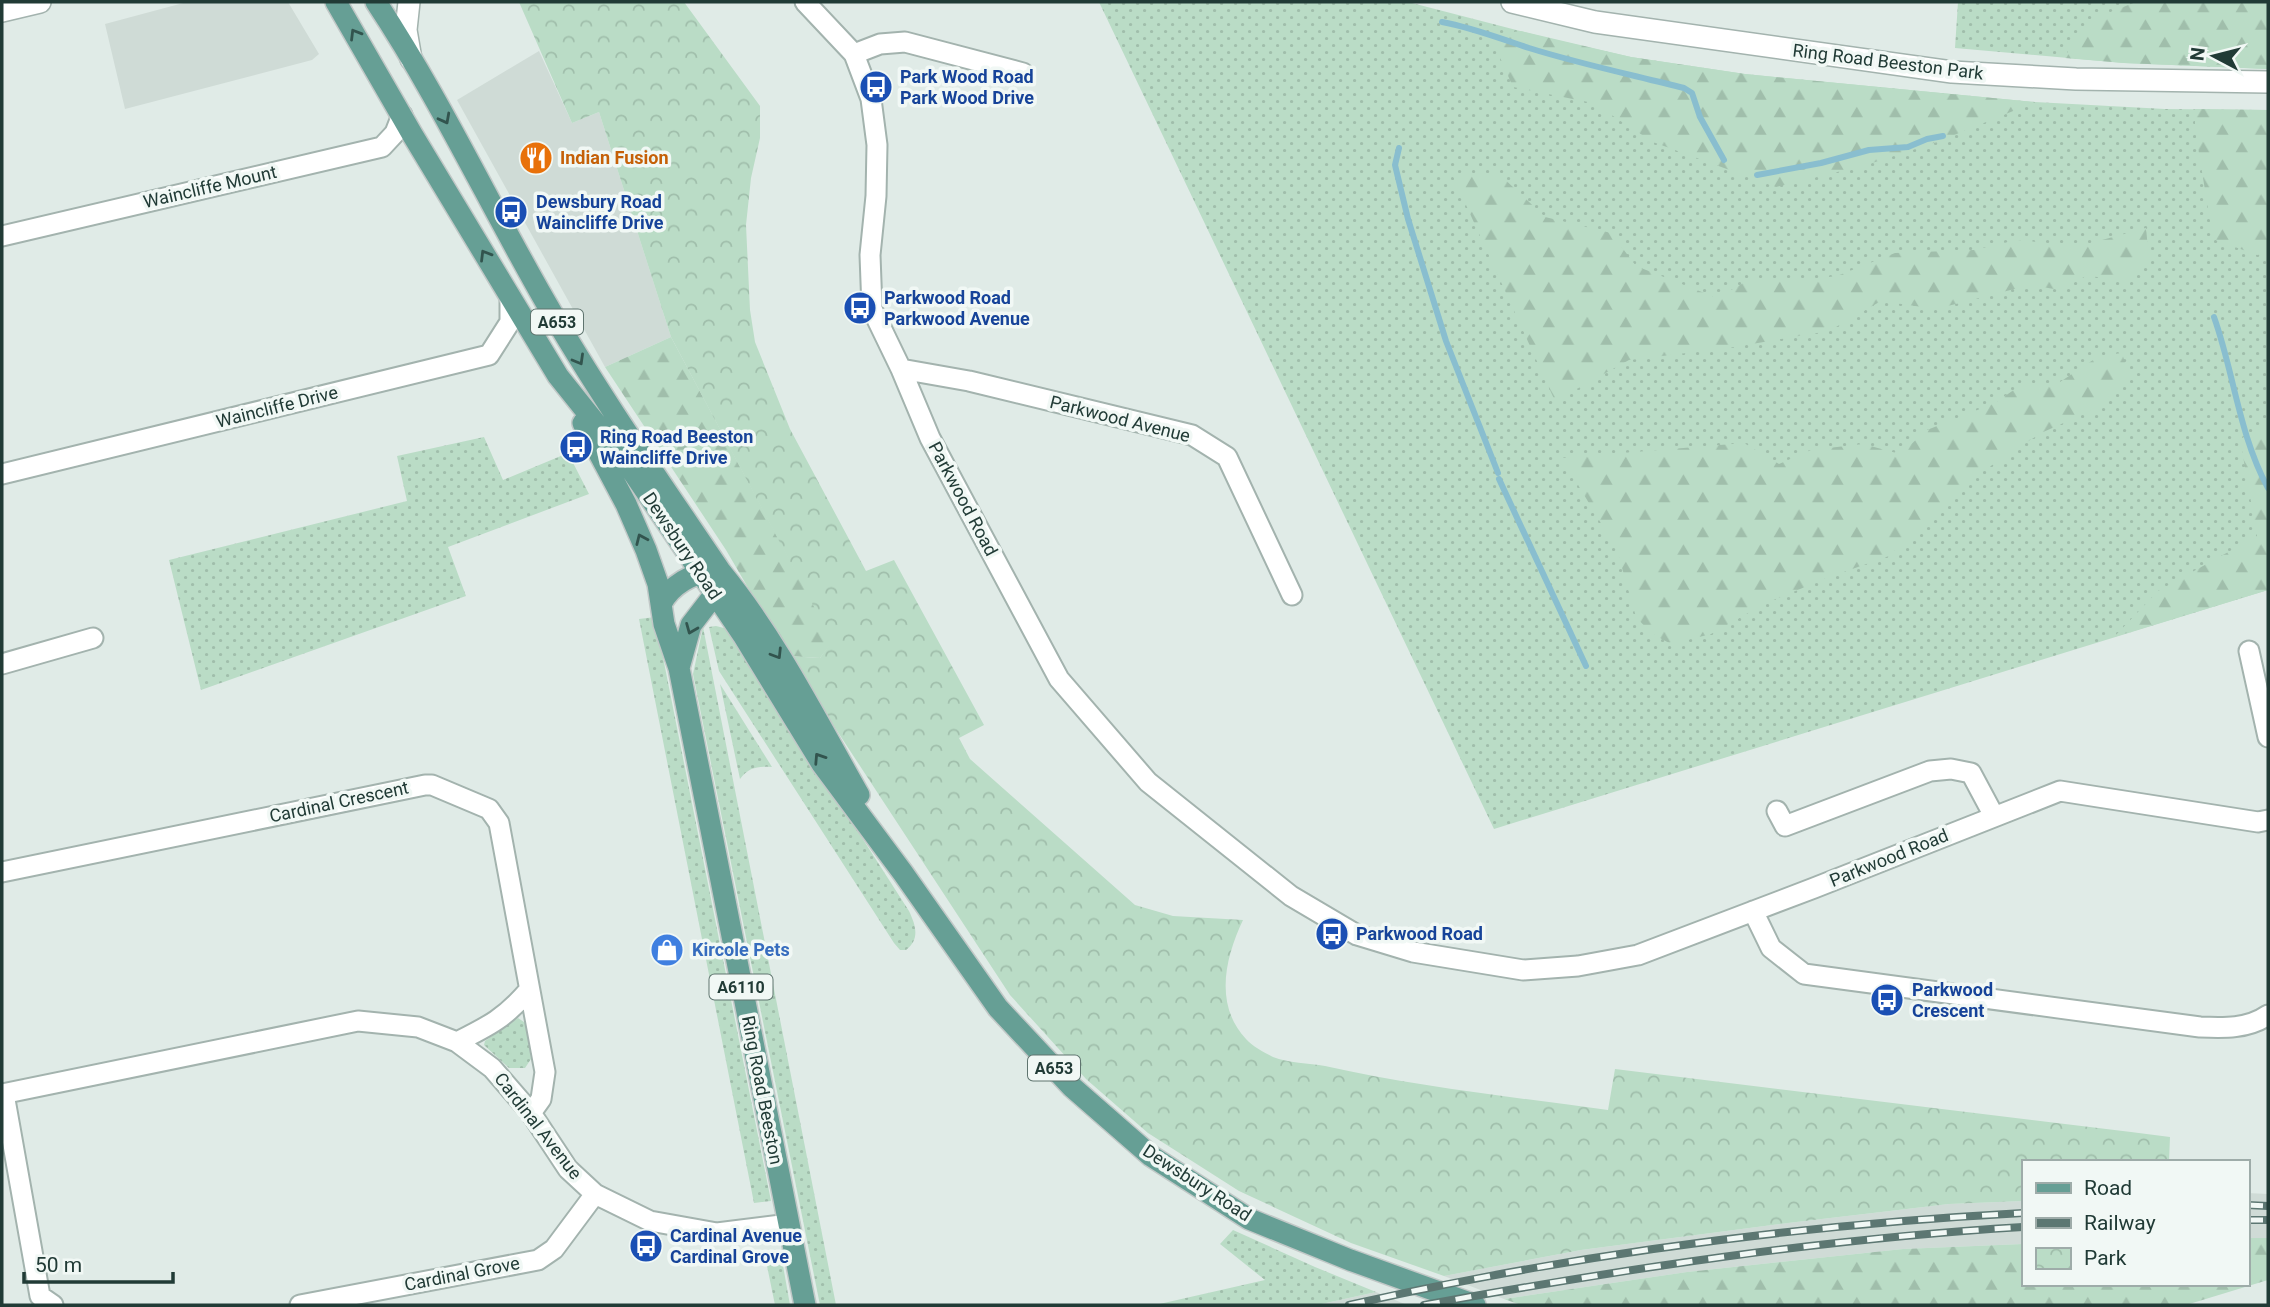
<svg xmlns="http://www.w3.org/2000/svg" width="2270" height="1307" font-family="Roboto,sans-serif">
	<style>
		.built { fill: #cfdbd6 }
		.grass { fill: url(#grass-dots) }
		.forest { fill: url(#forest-firs) }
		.park { fill: url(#park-crowns) }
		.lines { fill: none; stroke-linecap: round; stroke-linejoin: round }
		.stream { stroke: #89becf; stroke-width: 6 }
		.minor-casing { stroke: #a3b3ae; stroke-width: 23 }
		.tertiary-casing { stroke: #a3b3ae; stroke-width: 24 }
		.primary-casing { stroke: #c1c8c7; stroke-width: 24 }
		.minor { stroke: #fff; stroke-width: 19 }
		.tertiary { stroke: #fff; stroke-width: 21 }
		.primary { stroke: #669f95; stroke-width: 21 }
		.rail-casing { stroke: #5c7772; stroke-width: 8 }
		.rail { stroke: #f1f8f5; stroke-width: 5; stroke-dasharray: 16; stroke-linecap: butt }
		.oneway { stroke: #32544e }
		.labels { text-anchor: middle; stroke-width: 7; stroke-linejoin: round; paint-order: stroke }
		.shield { fill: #f1f8f5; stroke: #5f746f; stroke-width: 2 }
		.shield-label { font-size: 16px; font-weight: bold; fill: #213b36 }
		.street-label { font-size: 18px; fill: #213b36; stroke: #f1f8f5 }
		.transit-label { font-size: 18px; font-weight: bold; fill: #164399; stroke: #f1f8f5; text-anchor: start }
		.food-label { font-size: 18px; font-weight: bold; fill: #c56008; stroke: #f1f8f5; text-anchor: start }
		.shop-label { font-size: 18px; font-weight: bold; fill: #366cbe; stroke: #f1f8f5; text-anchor: start }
	</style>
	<defs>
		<pattern id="grass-dots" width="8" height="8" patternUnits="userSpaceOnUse" patternTransform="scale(1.75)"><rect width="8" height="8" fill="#badcc6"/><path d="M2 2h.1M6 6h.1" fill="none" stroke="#a0beab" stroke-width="1.8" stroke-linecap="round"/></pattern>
		<pattern id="forest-firs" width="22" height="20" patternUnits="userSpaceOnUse" patternTransform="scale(1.75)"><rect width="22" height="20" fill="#badcc6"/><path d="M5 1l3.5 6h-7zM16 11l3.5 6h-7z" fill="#a0beab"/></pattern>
		<pattern id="park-crowns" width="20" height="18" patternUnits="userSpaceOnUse" patternTransform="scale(1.75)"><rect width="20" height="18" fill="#badcc6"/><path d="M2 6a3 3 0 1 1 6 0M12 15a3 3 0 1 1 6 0" fill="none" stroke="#a0beab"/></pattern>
	</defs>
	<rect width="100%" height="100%" fill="#e0ebe7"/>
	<path class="built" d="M187 2H288L319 54 312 60 125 109 105 24Z
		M539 51 572 123 599 112 671 337 605 367 457 100Z
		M2247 1193 2268 1194V1238H2247Z
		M2023 1201V1244L1903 1249 1687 1272 1504 1299 1444 1276 1581 1250 1788 1223 1949 1204Z
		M1376 1292 1407 1305H1317Z"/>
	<path class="grass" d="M1099 2H1408L1547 38 1631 57 1745 74 2035 102 2165 109 2268 110V590L1494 829Z
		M1958 2H2268V69L2124 63 1955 48Z
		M484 437 503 480 568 453 589 494 448 547 466 596 201 690 169 560 407 501 397 456Z
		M655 617 771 1201 754 1203 639 619Z
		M716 626 728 629 909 911C916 926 920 939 906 950H900L894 943 719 671 709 627Z
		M703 627 836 1305H820L693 674Z
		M720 684 772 767C758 766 749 767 740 779Z
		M518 1018 527 1024 531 1059 525 1068H509L484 1045 485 1041Z
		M1233 1230 1315 1267 1376 1292 1317 1305H1155L1265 1280 1220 1244Z
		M782 1260 790 1305H775L766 1261Z"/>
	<path class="forest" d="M2136 2H2262L2268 7V69L2124 63 2065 58 2074 37 2103 15Z
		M1521 31 1631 57 1745 74 2035 102 1937 142 1866 165 1776 187 1653 142 1593 103 1513 87 1490 35Z
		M2195 109 2268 110V253L2257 255 2213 239 2195 129Z
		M1498 173 1545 217 1611 233 1636 266 1717 298 1747 281H1795L1837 276 1895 253 1974 250 2017 240 2080 246 2146 228 2149 259 2132 280 2086 276 2060 290 2030 285 1936 309 1881 301 1829 331 1728 348 1629 360 1555 401 1452 174Z
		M671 337 833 641 820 658 788 656 726 550 605 367Z
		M2122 353 2129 376 2104 405 2041 433 1977 475 1889 556 1824 579 1764 604 1711 634 1671 644 1651 633 1636 617 1617 550 1562 458 1744 443 1779 464 1811 450 1863 444 1900 454 1927 430 1995 403 2018 387 2060 382 2099 356Z
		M2268 425V590L2114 637 2158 591 2257 536 2240 439Z
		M2247 1238H2268V1280L2186 1305H1521L1504 1299 1687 1272 1903 1249 2023 1244V1284H2247Z"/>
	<path class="park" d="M519 2H684L760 106V138L751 178 746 225 750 310 755 342 790 429 866 571 894 560 984 725 959 738 970 759 1135 905 1173 916 1243 920C1225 958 1214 1005 1246 1039 1252 1046 1265 1053 1273 1057 1288 1063 1309 1063 1325 1066 1418 1087 1514 1097 1608 1110L1615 1069 2131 1132 2170 1137 2169 1162H2023V1201L1949 1204 1788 1223 1581 1250 1444 1276 1351 1243 1239 1191 1148 1133 1086 1079 1010 995 788 656 820 658 832 641 671 337 599 112 572 123Z"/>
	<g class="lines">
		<path class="stream" d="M1442 22C1474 28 1498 38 1529 48 1580 64 1633 75 1684 88L1692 93 1700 117 1724 160
			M1399 148 1395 165 1408 219 1446 341 1498 473
			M1757 175 1821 163 1869 150 1908 147 1927 139 1943 136
			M2214 317C2234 373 2239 435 2268 488
			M1499 479 1586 666"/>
		<defs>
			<path id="minor" d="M805 2 854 54 871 99 877 145 876 196 870 255 872 309 901 369 930 438 1059 679 1148 782 1291 896 1357 935 1413 952 1523 970 1578 966 1638 955 1814 888 2060 791 2258 822 2268 820
				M854 54 880 44 905 42 1023 73
				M2 236 382 147 395 133 402 115
				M901 369 969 381 1192 435 1227 457 1292 595
				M2 474 489 355 510 322V296
				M2249 651 2268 737
				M2 664 93 638
				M1777 811 1785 826 1930 771 1951 769 1971 773 1994 816
				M2 872 425 785H432L489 809 499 823 545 1072 541 1099 531 1113
				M1753 911 1771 948 1804 974 2200 1027C2224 1028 2248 1029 2268 1015
				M457 1042C489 1026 505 1018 529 990
				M2 1094 358 1021 418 1027 457 1042 492 1068 531 1113 568 1169 595 1194 650 1221 717 1233 789 1224
				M4 1094 40 1296 53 1305
				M300 1305 538 1260 554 1249 595 1194"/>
			<path id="tertiary" d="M409 2 406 30 411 59
				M1512 2 1595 22 1952 72 2076 79 2268 82
				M2 11 40 2"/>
			<path id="primary" d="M336 2 412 134 558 376 622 456 743 635 822 764 903 873 998 1008 1072 1087 1151 1156 1249 1219 1350 1260 1475 1305
				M376 2C439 97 488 202 545 301 599 395 661 483 721 572 776 639 816 719 859 795
				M583 423 626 504 646 550 658 584 664 624 679 668 805 1305
				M661 604C671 585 693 572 713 572
				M679 668 691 625 714 595 719 584"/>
		</defs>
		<use href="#minor" class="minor-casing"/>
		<use href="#tertiary" class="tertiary-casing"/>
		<use href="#primary" class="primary-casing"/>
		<use href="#minor" class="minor"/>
		<use href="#tertiary" class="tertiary"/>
		<use href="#primary" class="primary"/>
		<defs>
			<path id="rail" d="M2247 1205 2268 1206
				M2247 1220H2268
				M1349 1305C1570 1255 1797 1225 2023 1213
				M1424 1305C1623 1269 1821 1239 2023 1227"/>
		</defs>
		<use href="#rail" class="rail-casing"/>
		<use href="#rail" class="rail"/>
	</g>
	<defs><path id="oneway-chevron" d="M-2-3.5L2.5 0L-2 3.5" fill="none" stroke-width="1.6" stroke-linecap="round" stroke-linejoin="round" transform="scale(1.75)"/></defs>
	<g class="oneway">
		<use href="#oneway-chevron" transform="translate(355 34) rotate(-121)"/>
		<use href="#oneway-chevron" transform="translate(445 119) rotate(62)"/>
		<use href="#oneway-chevron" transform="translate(485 255) rotate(-121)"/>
		<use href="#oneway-chevron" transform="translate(579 360) rotate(60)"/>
		<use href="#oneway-chevron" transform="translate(641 539) rotate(-114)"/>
		<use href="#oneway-chevron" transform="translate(691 629) rotate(112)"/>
		<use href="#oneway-chevron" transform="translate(777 654) rotate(58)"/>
		<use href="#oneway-chevron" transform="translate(819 758) rotate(-123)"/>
	</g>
	<defs>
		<symbol id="bus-disc" viewBox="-11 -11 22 22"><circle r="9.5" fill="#1a4fb4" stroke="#f1f8f5"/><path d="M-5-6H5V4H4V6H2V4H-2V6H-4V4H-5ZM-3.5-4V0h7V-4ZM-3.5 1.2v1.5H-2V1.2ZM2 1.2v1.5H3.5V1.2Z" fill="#fff"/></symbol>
		<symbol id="restaurant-disc" viewBox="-11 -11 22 22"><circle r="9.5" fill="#e8710a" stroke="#f1f8f5"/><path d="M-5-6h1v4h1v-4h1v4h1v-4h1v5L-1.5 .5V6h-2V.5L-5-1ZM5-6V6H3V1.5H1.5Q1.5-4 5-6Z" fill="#fff"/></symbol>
		<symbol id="shop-disc" viewBox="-11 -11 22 22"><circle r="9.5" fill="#3f7fe0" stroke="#f1f8f5"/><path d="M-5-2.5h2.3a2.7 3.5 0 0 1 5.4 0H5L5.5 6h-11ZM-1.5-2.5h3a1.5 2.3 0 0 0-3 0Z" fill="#fff"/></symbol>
	</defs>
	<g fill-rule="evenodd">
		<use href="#bus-disc" x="857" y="68" width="38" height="38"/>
		<use href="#restaurant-disc" x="517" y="139" width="38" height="38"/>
		<use href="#bus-disc" x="492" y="193" width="38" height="38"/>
		<use href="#bus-disc" x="841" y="289" width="38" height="38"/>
		<use href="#bus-disc" x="557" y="428" width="38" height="38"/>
		<use href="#bus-disc" x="1313" y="915" width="38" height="38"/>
		<use href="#shop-disc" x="648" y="931" width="38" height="38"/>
		<use href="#bus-disc" x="1868" y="981" width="38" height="38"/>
		<use href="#bus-disc" x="627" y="1227" width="38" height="38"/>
	</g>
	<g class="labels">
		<g class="shield">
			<rect x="531" y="309.5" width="52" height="25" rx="5"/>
			<rect x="709.5" y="974.5" width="63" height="25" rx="5"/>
			<rect x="1028" y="1055.5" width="52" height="25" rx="5"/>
		</g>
		<g class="shield-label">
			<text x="557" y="328">A653</text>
			<text x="741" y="993">A6110</text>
			<text x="1054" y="1074">A653</text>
		</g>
		<g class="street-label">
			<text transform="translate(1888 62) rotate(7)" y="6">Ring Road Beeston Park</text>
			<text transform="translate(210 187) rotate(-13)" y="6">Waincliffe Mount</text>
			<text transform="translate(277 407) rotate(-14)" y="6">Waincliffe Drive</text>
			<text transform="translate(1120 419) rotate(14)" y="6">Parkwood Avenue</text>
			<text transform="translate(963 499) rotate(62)" y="6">Parkwood Road</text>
			<text transform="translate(682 546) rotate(56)" y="6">Dewsbury Road</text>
			<text transform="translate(339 802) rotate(-12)" y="6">Cardinal Crescent</text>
			<text transform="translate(1889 858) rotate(-22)" y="6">Parkwood Road</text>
			<text transform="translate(762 1090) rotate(79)" y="6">Ring Road Beeston</text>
			<text transform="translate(538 1126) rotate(52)" y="6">Cardinal Avenue</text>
			<text transform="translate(1197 1183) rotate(33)" y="6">Dewsbury Road</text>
			<text transform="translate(462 1274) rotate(-11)" y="6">Cardinal Grove</text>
		</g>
		<g class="transit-label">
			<text x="900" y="83">Park Wood Road<tspan x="900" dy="21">Park Wood Drive</tspan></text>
			<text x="536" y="208">Dewsbury Road<tspan x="536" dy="21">Waincliffe Drive</tspan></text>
			<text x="884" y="304">Parkwood Road<tspan x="884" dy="21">Parkwood Avenue</tspan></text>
			<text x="600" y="443">Ring Road Beeston<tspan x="600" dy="21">Waincliffe Drive</tspan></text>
			<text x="1356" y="940">Parkwood Road</text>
			<text x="1912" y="996">Parkwood<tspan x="1912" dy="21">Crescent</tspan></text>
			<text x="670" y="1242">Cardinal Avenue<tspan x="670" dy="21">Cardinal Grove</tspan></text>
		</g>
		<g class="food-label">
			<text x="560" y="164">Indian Fusion</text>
		</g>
		<g class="shop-label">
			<text x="692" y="956">Kircole Pets</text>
		</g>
	</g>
	<rect width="2270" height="1307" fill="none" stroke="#213b36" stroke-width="7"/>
	<rect x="2022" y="1160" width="228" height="126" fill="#f1f8f5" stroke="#9eaca9" stroke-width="2"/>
	<rect x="2036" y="1183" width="35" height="10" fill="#669f95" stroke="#9eaca9" stroke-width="2"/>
	<text x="2084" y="1195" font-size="21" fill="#213b36">Road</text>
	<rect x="2036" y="1218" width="35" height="10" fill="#5c7772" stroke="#9eaca9" stroke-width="2"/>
	<text x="2084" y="1230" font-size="21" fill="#213b36">Railway</text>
	<rect x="2036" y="1248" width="35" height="21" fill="url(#park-crowns)" stroke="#9eaca9" stroke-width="2"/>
	<text x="2084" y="1265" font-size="21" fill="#213b36">Park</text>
	<g transform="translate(2214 56) rotate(277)" stroke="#f1f8f5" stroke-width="5" paint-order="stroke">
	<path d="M0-5L12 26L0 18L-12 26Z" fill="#213b36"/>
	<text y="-10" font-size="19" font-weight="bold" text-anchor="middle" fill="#213b36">N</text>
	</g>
	<path d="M24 1272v10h149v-10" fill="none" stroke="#213b36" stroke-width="3.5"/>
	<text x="35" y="1272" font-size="21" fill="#213b36" stroke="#f1f8f5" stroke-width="5" paint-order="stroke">50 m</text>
</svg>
